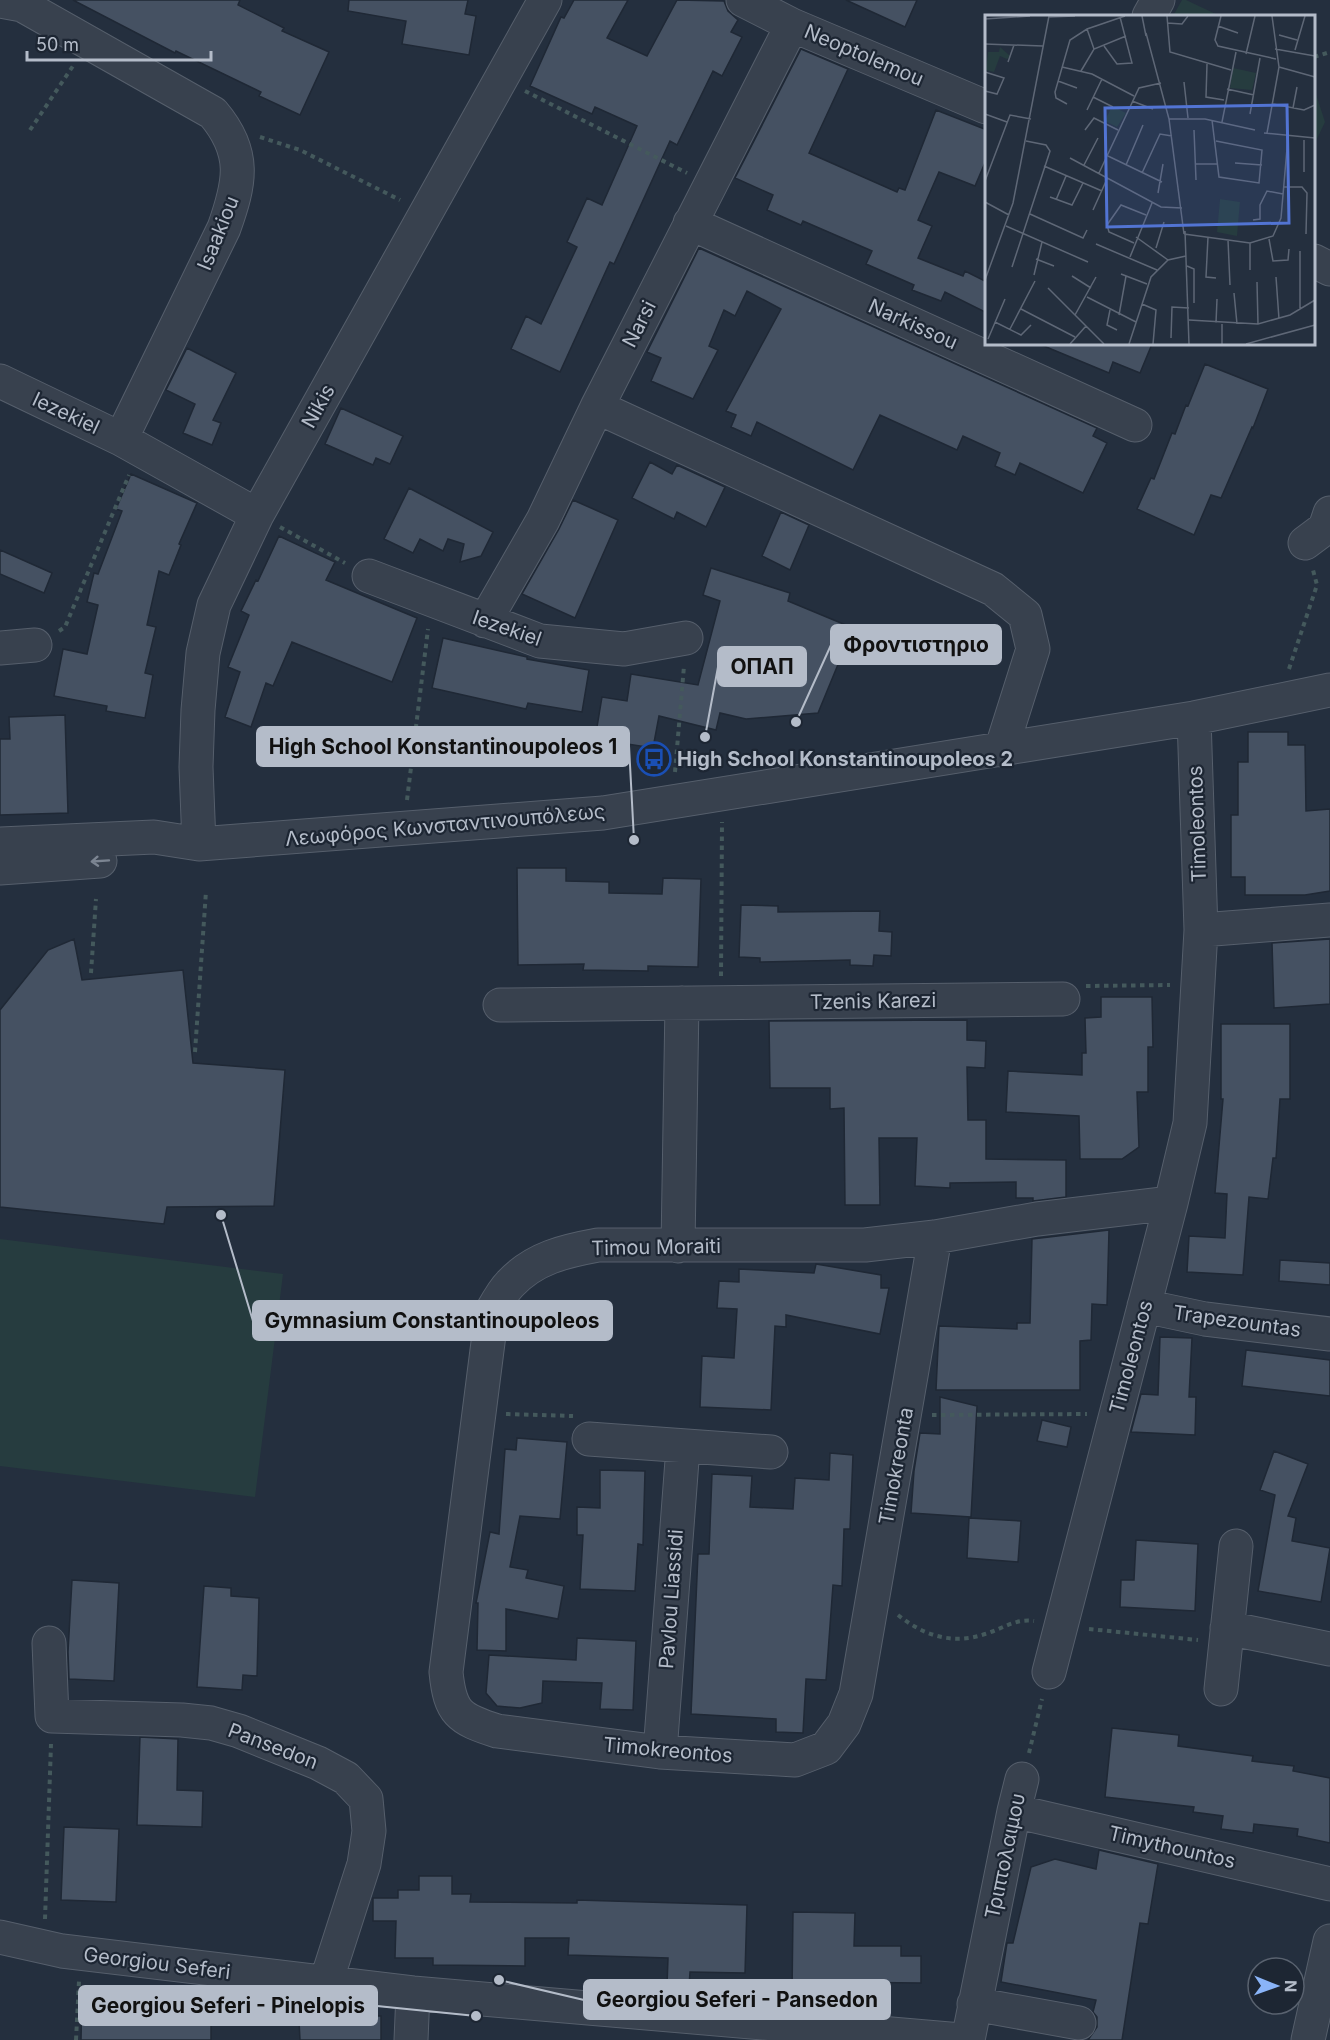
<svg xmlns="http://www.w3.org/2000/svg" width="1330" height="2040" font-family="Inter,sans-serif">
	<style>
		.green { fill: #263c3f }
		.building { fill: #455162; stroke: #1f2835; stroke-width: 1.5 }
		.lines { fill: none; stroke-linecap: round; stroke-linejoin: round }
		.minor-casing { stroke: #565f6c; stroke-width: 35 }
		.path { stroke: #44595c; stroke-width: 4; stroke-dasharray: 4.5 4.5; stroke-linecap: butt }
		.minor { stroke: #38414e; stroke-width: 33 }
		.oneway { stroke: #7c8592 }
		.labels { text-anchor: middle; stroke-width: 4.5; stroke-linejoin: round; paint-order: stroke }
		.street-label { font-size: 20px; fill: #b4bcc9; stroke: #1d2633 }
		.poi-label { font-size: 20px; font-weight: bold; fill: #b4bcc9; stroke: #1d2633; text-anchor: start }
		.inset-road { fill: none; stroke: #5e6776; stroke-width: 1.5 }
		.view { fill: #5274d3; fill-opacity: 0.15; stroke: #5274d3; stroke-width: 3 }
		.inset-edge { fill: none; stroke: #b4bcc9; stroke-width: 3 }
		.leader { fill: none; stroke: #b4bcc9; stroke-width: 2 }
		.callout-dot { fill: #b4bcc9; stroke: #1d2633; stroke-width: 2 }
		.callout { fill: #b4bcc9; stroke: #b4bcc9; stroke-width: 2 }
		.callout-label { font-size: 21px; text-anchor: middle; font-weight: bold; fill: #111 }
	</style>
	<rect width="100%" height="100%" fill="#242f3e"/>
	<path class="green" d="M1182 0H1186L1220 16H1173Z
		M1314 88 1325 122 1314 145Z
		M0 1239 283 1274 255 1497 0 1466Z"/>
	<path class="building" d="M73 0H240L238 5 284 28 282 31 329 52 300 115 259 96 261 92 176 51 175 53Z
		M349 0H468L465 14 476 16 469 55 402 44 406 21 348 11Z
		M574 0H628L607 38 647 56 677 0 724 1 728 11 738 20 731 32 742 37 722 76 713 71 677 145 670 141 614 264 610 262 560 372 511 349 526 316 541 324 577 247 567 242 587 198 602 205 637 126 595 107 592 114 530 86 561 17 564 18Z
		M846 0H917L905 27Z
		M801 49 848 69 809 153 897 192 899 188 905 190 936 110 987 130V158L975 186 939 172 918 220 932 226 918 258 963 276 965 271 987 282V313L945 292 941 301 912 290 914 285 866 264 872 251 803 221 801 225 767 210 773 195 735 178Z
		M699 248 1097 428 1093 436 1107 443 1083 493 1020 463 1015 475 995 466 1000 453 963 436 957 450 880 415 853 470 757 422 751 436 731 427 736 415 726 411 781 309 747 291 735 316 724 310 709 346 718 350 693 399 651 381 661 358 647 352Z
		M1039 344H1152L1140 373 1113 362 1109 373Z
		M187 348 236 373 213 420 221 423 212 445 183 433 195 404 166 390Z
		M1205 364 1268 389 1253 428 1252 427 1221 498 1211 495 1194 535 1137 509 1151 478 1154 479 1172 433 1175 434 1186 405 1188 406Z
		M341 408 403 436 390 464 376 458 373 465 325 444Z
		M650 462 672 474 677 465 725 487 706 527 677 512 674 519 632 498Z
		M131 474 197 503 179 544 181 545 169 575 159 571 147 625 156 627 145 673 153 675 145 718 106 711 107 706 54 696 63 649 87 654 98 605 87 602 94 573 98 574 122 511 116 509Z
		M409 488 493 532 481 556 460 562 464 544 448 539 443 551 420 539 413 553 384 539Z
		M573 500 618 520 575 618 522 594 559 529Z
		M781 512 809 525 790 570 762 556Z
		M279 536 335 562 326 580 417 618 392 682 292 642 273 686 266 683 251 727 225 717 240 672 228 667 249 615 241 611 256 580 258 581Z
		M0 550 52 573 44 593 0 574Z
		M711 568 790 593 788 601 853 628 818 713 746 719 720 713 716 730 659 716 653 748 595 739 602 697 627 701 631 674 698 685 720 601 703 595Z
		M443 638 527 657V659L589 670 582 712 528 703 526 709 432 688Z
		M65 715 68 813 0 815V739H10L9 717Z
		M1248 732H1288V745H1305L1306 811 1330 809V891L1305 895H1245V877H1231V815H1238V762H1248Z
		M517 868H566V881L609 882V893L662 894 663 878 701 879 698 967 648 966V971L583 970 584 964 518 965Z
		M741 905 778 906V912L880 911 879 931 892 932 891 956 874 955 873 966 850 965V960L760 962V958L739 957Z
		M74 939 82 980 183 970 193 1063 285 1070 274 1206 167 1207 164 1224 0 1207V1010L48 950Z
		M1330 939V1004L1274 1008 1272 943Z
		M1101 997H1152L1153 1047H1148V1092H1137L1139 1147 1122 1159H1080L1079 1116 1006 1112 1008 1071 1082 1075V1053H1086L1085 1018 1101 1017Z
		M967 1020V1040L986 1041 985 1068 967 1067 968 1120H986V1159L1066 1160V1197L1033 1201V1198H1016V1182L950 1183V1188L915 1186 917 1138H879L880 1205H845L844 1108 830 1109V1088H770L769 1021Z
		M1221 1024H1290V1099H1280L1276 1158H1273L1268 1199 1249 1197 1243 1275 1187 1272 1189 1236 1225 1238 1227 1194 1215 1193 1223 1099H1221Z
		M1109 1230 1107 1305 1092 1304 1091 1340 1080 1341V1390H936L939 1326 1017 1329V1323H1030L1032 1239Z
		M1280 1260 1330 1263V1285L1279 1281Z
		M816 1264 881 1275V1288H889L880 1334 786 1315V1327L775 1326 771 1410 700 1407 702 1356 734 1358 737 1309 717 1308 719 1281 739 1282V1269L814 1273Z
		M1160 1337 1192 1338 1189 1397H1196L1195 1435 1131 1432 1141 1394 1158 1395Z
		M1246 1350 1330 1360V1396L1242 1386Z
		M940 1397 977 1406 971 1517 911 1513 914 1471 920 1433 940 1434Z
		M1042 1420 1071 1427 1067 1447 1037 1441Z
		M517 1438 567 1442 560 1519 520 1516 510 1567 528 1570 526 1578 564 1586 558 1619 506 1609V1651L477 1650 478 1603H476L490 1532 499 1534 505 1449 516 1450Z
		M1274 1451 1308 1464 1288 1516 1296 1518 1292 1541 1330 1548 1321 1602 1258 1591 1275 1495 1260 1490Z
		M830 1453 853 1455 850 1529H844L842 1586 833 1585 826 1680 806 1679 803 1733 776 1732V1719L691 1714 698 1554H709L712 1474 752 1476 750 1507 793 1509 795 1478 829 1480Z
		M600 1470 645 1471 643 1545 638 1544 635 1591 580 1589 583 1535H577V1507L600 1508Z
		M969 1518 1021 1521 1018 1562 967 1558Z
		M1136 1540 1198 1544 1195 1611 1120 1607 1121 1580H1134Z
		M72 1580 119 1583 114 1681 69 1679 68 1652Z
		M204 1586 231 1588V1596L259 1598 257 1676 243 1675 242 1690 197 1687Z
		M577 1638 636 1641 633 1710 600 1709 602 1683 543 1681 542 1703 520 1708 497 1706 486 1693 489 1655 576 1660Z
		M1112 1728 1179 1735 1178 1746 1253 1756 1252 1761 1294 1766 1293 1771 1330 1778V1843L1297 1836 1298 1829 1254 1824 1253 1833 1221 1829 1223 1816 1193 1812 1194 1807 1105 1797Z
		M140 1737 178 1739 177 1790 203 1791 202 1827 137 1825Z
		M64 1827 119 1829 116 1902 61 1900Z
		M1099 1850 1158 1864 1148 1924 1140 1923 1122 2040H1088L1097 2027V2017L1093 2012 1096 2000 1001 1982 1007 1943H1013L1031 1867 1055 1859 1096 1869Z
		M419 1876H452V1894H471L470 1902 577 1903V1900L747 1905 745 1973 690 1972 689 1987 667 1986 668 1958 568 1955 569 1938H525V1966L433 1965V1958H395L396 1921H373V1898H398V1890H419Z
		M793 1912 855 1913 854 1946H901V1956H921V1983L831 1982V1994H792Z
		M82 1991 134 1992V2000L211 2001V2040H81Z
		M319 2001 320 2016H381V2040H300L298 2002Z"/>
	<g class="lines">
		<defs>
			<path id="minor" d="M743 0 792 25 986 107
				M0 1 22 5 213 113C247 153 240 183 224 228L121 439
				M1149 16 1158 0
				M690 223 1135 425
				M1314 261 1330 269
				M0 381 121 439 257 515
				M597 407 993 589 1025 615 1033 649 1001 750
				M1305 543 1325 528 1330 513
				M369 576 540 641 624 649 686 638
				M485 621 543 520 597 407 792 25
				M0 648 35 645
				M0 844 154 837 199 844 603 813 1194 718 1330 690
				M199 844 196 767 198 710 203 653 214 605 257 515 545 0
				M0 868 100 861
				M1201 930 1330 920
				M500 1005 1063 999
				M935 1237 856 1694 844 1724 826 1748 795 1760 660 1752 497 1731C459 1719 450 1713 446 1672L492 1311C497 1302 503 1291 510 1284 534 1258 565 1251 598 1245H865L935 1237 1037 1219 1171 1203
				M678 1246 682 1003
				M1144 1306 1205 1319 1330 1334
				M589 1439 771 1452
				M1227 1628 1330 1649
				M49 1643 52 1716 182 1720 211 1723 239 1731 318 1763 346 1778 366 1799 369 1831 364 1864 326 1982
				M1049 1672 1171 1203 1190 1123 1201 930 1194 718
				M1221 1689 1236 1546
				M660 1752 683 1447
				M1014 1811 1330 1884
				M0 1937 62 1951 413 1993 961 2040
				M974 2004 1079 2023
				M411 2040 413 1993
				M968 2040 1014 1811 1022 1779
				M1308 2040 1330 1941"/>
		</defs>
		<use href="#minor" class="minor-casing"/>
		<path class="path" d="M1314 57 1330 52
			M525 91 687 173
			M30 130 73 66
			M260 137 300 150 400 200
			M280 527 345 563
			M59 631 65 627 129 475
			M1289 669 1317 585 1313 570
			M675 772 684 666
			M407 800 428 629
			M91 973 96 899
			M721 976 722 822
			M1086 986 1170 985
			M195 1052 206 891
			M506 1414 573 1416
			M932 1415 1087 1414
			M898 1615C924 1636 953 1645 985 1634 1002 1629 1016 1618 1034 1621
			M1089 1629 1198 1640
			M1029 1753 1042 1699
			M45 1919 51 1744
			M76 2040 79 1981"/>
		<use href="#minor" class="minor"/>
	</g>
	<defs><path id="oneway-shaft" d="M-6 0H5M1.5-3L5.5 0L1.5 3" fill="none" stroke-width="1.6" stroke-linecap="round" stroke-linejoin="round" transform="scale(1.5)"/></defs>
	<use class="oneway" href="#oneway-shaft" transform="translate(100 861) rotate(176)"/>
	<defs>
		<symbol id="bus-ring" viewBox="-11 -11 22 22"><circle r="9.5" fill="#1d2633" stroke="#1a4fb4" stroke-width="1.5"/><path d="M-5-6H5V4H4V6H2V4H-2V6H-4V4H-5ZM-3.5-4V0h7V-4ZM-3.5 1.2v1.5H-2V1.2ZM2 1.2v1.5H3.5V1.2Z" fill="#1a4fb4"/></symbol>
	</defs>
	<g fill-rule="evenodd">
		<use href="#bus-ring" x="635" y="740" width="38" height="38"/>
	</g>
	<g class="labels">
		<g class="street-label">
			<text transform="translate(864 55) rotate(23)" y="7">Neoptolemou</text>
			<text transform="translate(218 233) rotate(-68)" y="7">Isaakiou</text>
			<text transform="translate(639 324) rotate(-63)" y="7">Narsi</text>
			<text transform="translate(913 324) rotate(24)" y="7">Narkissou</text>
			<text transform="translate(318 406) rotate(-61)" y="7">Nikis</text>
			<text transform="translate(66 413) rotate(25)" y="7">Iezekiel</text>
			<text transform="translate(507 628) rotate(19)" y="7">Iezekiel</text>
			<text transform="translate(1197 824) rotate(-92)" y="7">Timoleontos</text>
			<text transform="translate(445 825) rotate(-5)" y="7">Λεωφόρος Κωνσταντινουπόλεως</text>
			<text transform="translate(873 1001) rotate(-1)" y="7">Tzenis Karezi</text>
			<text transform="translate(656 1247) rotate(-1)" y="7">Timou Moraiti</text>
			<text transform="translate(1237 1321) rotate(8)" y="7">Trapezountas</text>
			<text transform="translate(1131 1357) rotate(-75)" y="7">Timoleontos</text>
			<text transform="translate(896 1466) rotate(-80)" y="7">Timokreonta</text>
			<text transform="translate(671 1599) rotate(-86)" y="7">Pavlou Liassidi</text>
			<text transform="translate(273 1746) rotate(21)" y="7">Pansedon</text>
			<text transform="translate(668 1750) rotate(5)" y="7">Timokreontos</text>
			<text transform="translate(1172 1847) rotate(13)" y="7">Timythountos</text>
			<text transform="translate(1005 1856) rotate(-78)" y="7">Τριπτολαιμου</text>
			<text transform="translate(157 1963) rotate(7)" y="7">Georgiou Seferi</text>
		</g>
		<g class="poi-label">
			<text x="677" y="766">High School Konstantinoupoleos 2</text>
		</g>
	</g>
	<g transform="translate(985 15)">
		<rect width="330" height="330" fill="#242f3e"/>
		<path d="M15 32 25 41 22 44 15 41 9 57 1 55 3 37H14ZM248 53 271 58 267 75 245 73ZM131 93 141 98 132 112 120 106 125 95ZM235 184 255 187 252 221 232 217Z" fill="#263c3f"/>
		<path class="inset-road" d="M157 1 161 21M182 1 185 37 246 55M236 1 230 25 233 31 291 44M64 2 90 1M0 4 45 1M182 8 197 9 203 1M233 11 253 18M102 14 109 34M161 18 184 104 199 219M294 20 312 25M0 29 58 31M119 31 132 49 147 48 135 2M290 34 330 41M310 35 320 1M261 39 270 1M23 47 29 30M222 49 221 82 239 85M77 52 107 59 149 81M294 52 330 62M96 56 109 34 141 21M0 57 19 63 12 79 0 76M73 66 92 73M199 67 203 103M242 74 269 80M108 82 128 92M147 86 168 94M82 89 71 83 70 77 85 25 102 14 140 1M288 89 319 95 330 90M308 93 312 72M102 95 117 64M0 99 22 107M265 99 275 43M184 104H220L270 115M227 105 234 162 274 168 277 135 231 126M237 107 251 37M100 115 109 103 133 115M209 115 211 165M279 118 330 123M282 118 294 52 287 1M123 141 177 167M85 143 176 192 197 193M250 148 277 150M210 149H232M99 150 113 123M141 150 158 110M59 151 117 176M319 157V125M114 158 154 73 176 68M157 158 175 119 187 121M0 166 25 100 46 104M299 172H317L322 178 321 219M173 178 178 149M65 182 87 190 98 168M71 185 81 161M0 187 24 200M108 195 122 164M45 199 98 223 102 215M268 205 275 204V190L282 176 298 179M21 211 103 247M200 216 204 329M199 219 265 228 288 221 296 203 303 122M151 222 183 245M223 222 221 262 231 263M284 224 288 246 303 245 304 234M243 225 245 270M149 228 124 217 122 210 136 190 161 200M111 229 172 255M171 233 179 207M315 236V295M145 242 167 188M51 244 69 251M202 251 209 254V288M27 252 65 136 61 130 41 126M265 255V228M136 259 162 269M49 260 57 227M87 261 106 273M291 262 294 304M0 265 28 188 64 1M272 267 273 309M63 273 119 329M249 278 252 309M102 282 151 307M157 289 171 295 168 329M36 294 90 322M125 295 122 310 132 315M90 300 111 262M134 300 141 261M204 305 273 309 305 300 330 285M10 307 36 320 46 310M231 308 232 284M237 309V329M25 314 50 266M186 323 187 292 204 293M3 324 20 284M85 329 101 311M144 329 166 262 183 245 201 241M261 329 330 310"/>
		<path class="view" d="M302 90 304 208 122 212 120 93Z"/>
		<rect width="330" height="330" class="inset-edge"/>
	</g>
	<path class="leader" d="M796 722L831 645M705 737L718 667M634 840L629 746M221 1215L253 1321M499 1980L584 2000M476 2016L377 2006"/>
	<g class="callout-dot">
		<circle cx="796" cy="722" r="6"/>
		<circle cx="705" cy="737" r="6"/>
		<circle cx="634" cy="840" r="6"/>
		<circle cx="221" cy="1215" r="6"/>
		<circle cx="499" cy="1980" r="6"/>
		<circle cx="476" cy="2016" r="6"/>
	</g>
	<g class="callout">
		<rect x="831" y="625" width="170" height="39" rx="6"/>
		<rect x="718" y="647" width="88" height="39" rx="6"/>
		<rect x="257" y="727" width="372" height="39" rx="6"/>
		<rect x="253" y="1301" width="359" height="39" rx="6"/>
		<rect x="584" y="1980" width="306" height="39" rx="6"/>
		<rect x="79" y="1986" width="298" height="39" rx="6"/>
	</g>
	<g class="callout-label">
		<text x="916" y="652">Φροντιστηριο</text>
		<text x="762" y="674">ΟΠΑΠ</text>
		<text x="443" y="754">High School Konstantinoupoleos 1</text>
		<text x="432" y="1328">Gymnasium Constantinoupoleos</text>
		<text x="737" y="2007">Georgiou Seferi - Pansedon</text>
		<text x="228" y="2013">Georgiou Seferi - Pinelopis</text>
	</g>
	<g transform="translate(1276 1986) rotate(91)"><circle r="28" fill="#1d2633" stroke="#59626f" stroke-width="1.5"/>
	<path d="M0-4.5L10 22L0 15L-10 22Z" fill="#8ab4f8"/>
	<text y="-9" font-size="16" font-weight="bold" text-anchor="middle" fill="#b4bcc9">N</text>
	</g>
	<path d="M27 51v9h184v-9" fill="none" stroke="#b4bcc9" stroke-width="3"/>
	<text x="36" y="51" font-size="18" fill="#b4bcc9" stroke="#1d2633" stroke-width="4.5" paint-order="stroke">50 m</text>
</svg>
